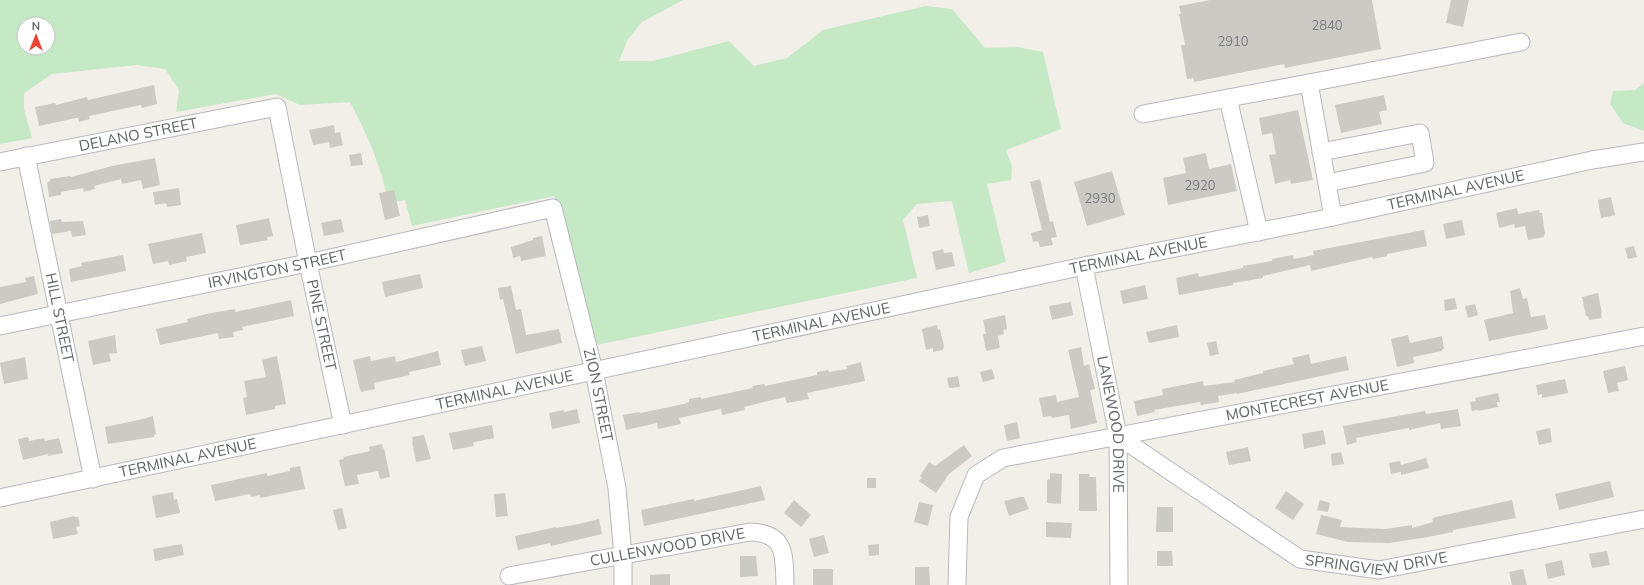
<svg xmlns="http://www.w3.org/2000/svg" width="1644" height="585" font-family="Mulish,sans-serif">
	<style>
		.green { fill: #c5e8c5; fill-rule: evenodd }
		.building { fill: #cccac5 }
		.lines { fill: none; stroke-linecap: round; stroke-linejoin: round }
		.minor-casing { stroke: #b5b8bc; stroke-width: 19 }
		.minor { stroke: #fff; stroke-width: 17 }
		.labels { text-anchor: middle; stroke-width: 3; stroke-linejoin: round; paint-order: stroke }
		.number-label { font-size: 13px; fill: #7a7d7f }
		.street-label { font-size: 15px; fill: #5f6368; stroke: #fff }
	</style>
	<rect width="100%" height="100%" fill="#f1efe8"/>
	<path class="green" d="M0 0H683L642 22 628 39 619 61H653L729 41 754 66 787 58 823 30 926 6 952 9 985 48 1017 47 1043 52 1061 129 1006 150 1012 166 1011 180 987 184 1006 262 969 273 952 201 917 204 903 220 917 278 597 345 554 196 412 226 405 200 388 203C382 167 367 134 350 102L300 105 276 94 176 112 179 90 165 69 137 65 52 74 24 93V109L32 138 0 144ZM24 24H48V48H24Z
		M1644 83V131L1623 123 1610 104 1613 91 1635 90Z"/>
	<path class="building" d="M1210 0H1372L1381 49 1285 68 1284 64 1194 82 1193 78 1187 79 1181 45H1185L1179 14H1181L1179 6Z
		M1451 0H1469L1463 27 1446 23Z
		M154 85 157 104 142 108 141 105 89 116 90 119 79 122 78 118H76L39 126 35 107 55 103 56 105 87 97 88 100Z
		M1384 95 1387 110 1379 112 1382 124 1341 133 1335 105Z
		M1298 110 1313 180 1291 184 1290 180 1275 184 1269 155 1276 154 1272 133 1262 135 1259 118Z
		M334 125 335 133 340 132 343 145 330 148 329 142 313 145 309 130Z
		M361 153 363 165 351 166 349 155Z
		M1206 153 1209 169 1231 164 1237 191 1168 205 1163 178 1186 173 1183 158Z
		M155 158 160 185 143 189 141 180 122 184 121 179 94 186 95 189 84 192 83 188 61 192V195L49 197 47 182 50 181V179L70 176 71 177 112 166Z
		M1112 171 1125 215 1087 226 1074 182Z
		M1040 179 1050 222 1053 221 1057 237 1051 238 1053 245 1040 247 1038 241 1033 242 1031 233 1042 230 1030 182Z
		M179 188 181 205 167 207 166 203 155 205 153 192Z
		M394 190 400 216 385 220 379 193Z
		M1611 197 1615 215 1601 218 1598 200Z
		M1517 208 1518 214 1539 210 1540 213H1542L1545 234 1544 235V237L1528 240 1525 226 1515 228 1514 224 1499 228 1496 213Z
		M928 215 930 226 919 228 917 217Z
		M269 218 273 236 267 237 268 240 240 245 236 225Z
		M61 219 62 222 83 221 86 235 72 237 71 231 52 234 50 221Z
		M341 219 344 232 324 236 321 223Z
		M1462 220 1465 235 1446 239 1443 224Z
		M1424 230 1427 246 1387 254V256L1373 259 1372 257 1311 271 1310 265 1263 276V278L1233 283V285L1179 295 1176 278 1198 273 1199 277 1243 268V266L1272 261V259L1293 255 1294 259 1314 255 1313 251Z
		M202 233 206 253 186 257 187 261 169 265 168 261 153 264 148 244Z
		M542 236 546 256 521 261 520 256 513 258 511 247 533 240V238Z
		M1634 246 1637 257 1628 259 1625 248Z
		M943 249 944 253 952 252 955 266 936 270 932 252Z
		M123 255 126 271 71 282 69 269 82 266 81 263Z
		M420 274 423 288 385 297 382 282Z
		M34 276 38 294 0 304V287L26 282 25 278Z
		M1145 285 1148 299 1123 304 1120 291Z
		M511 286 516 310 521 309 526 335 559 329 562 343 516 354 503 299 500 300 498 288Z
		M1520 288 1523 299 1527 298 1531 317 1545 315 1548 329 1489 341 1484 320 1513 313 1510 291Z
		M1598 293 1602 313H1601L1602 318 1589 320 1588 316H1586L1582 297Z
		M1455 298 1457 309 1445 311 1444 300Z
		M291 300 294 316 242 327 243 330 233 332 234 337 219 339 218 333 160 345 156 329 188 322 187 319 211 313 235 309V312Z
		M1071 302 1073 315 1052 320 1049 306Z
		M1475 304 1478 315 1468 318 1465 306Z
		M1005 315 1007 329 1003 330 1004 334 998 336 1000 348 986 351 983 334H986L983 320Z
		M937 325 938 330 940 329 944 346 943 350 933 352V348L926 350 922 329Z
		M1177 325 1179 337 1149 343 1146 332Z
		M115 335 117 353 109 354 111 361 93 365 88 341Z
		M1408 335 1410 343 1442 336 1444 349H1442V351L1413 357 1414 363 1397 367 1391 339Z
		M1216 341 1219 354 1210 356 1207 343Z
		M482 346 486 361 465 366 461 350Z
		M1081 347 1084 366 1089 364 1095 389 1090 390 1097 423 1071 429 1069 415 1052 418 1051 416 1043 417 1039 398 1056 395 1057 402 1079 397 1068 350Z
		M438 351 441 365 409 372 410 375 374 383 375 389 361 392 360 390 353 360 370 356 371 361 395 356 396 362Z
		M1309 354 1311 364 1346 356 1349 370 1237 394V393L1218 396 1219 402 1201 405 1200 402 1154 410 1155 412 1137 416 1134 401 1163 395 1162 389 1203 381 1204 386 1235 382 1234 380 1263 373V371L1294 364 1292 358Z
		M277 356 286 404 275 406V409L246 415 243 398 247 397 244 381 266 377 262 360Z
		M25 357 28 379 4 384 0 363Z
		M861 362 865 381 807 393 809 399 787 403 785 397 744 407 745 410 722 415 721 409 679 418 681 424 658 429 657 423 626 430 623 415 639 412 640 413 684 404 689 402V399L701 397V399L753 388 752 386 764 384 765 386 817 375V372L828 370 829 372 847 369 846 366Z
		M1625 366 1628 380 1617 383 1619 391 1608 393 1603 371Z
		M992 369 995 379 983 382 980 372Z
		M958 376 960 387 949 388 947 378Z
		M1565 379 1568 393 1542 398V394L1538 395 1536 385Z
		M1498 393 1500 402H1497L1498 407 1478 411V410L1472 411 1470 402 1476 401 1475 398Z
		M577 409 580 423 552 429 549 413 564 410V412Z
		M1458 409 1461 426 1441 429 1440 423 1409 430V428L1356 438 1357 442 1347 445 1343 426 1425 411 1426 414Z
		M153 416 156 434 154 435V437L108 444 105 427 143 419Z
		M1017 422 1020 438 1007 441 1004 425Z
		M492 425 494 438 475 442 473 443 474 446 453 450 449 433Z
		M1550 428 1552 442 1539 445 1536 431Z
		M1323 430 1326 444 1304 449 1302 434Z
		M424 435 431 459 416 462 412 442H413L412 437Z
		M28 437 29 441 44 438 45 441 59 438 63 453 48 456V454L23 460 18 439Z
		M382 444 383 449 384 448 390 477 380 479 378 471 357 475 359 484 345 486 339 460 344 459 343 457 370 451 369 447Z
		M964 445 972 456 949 474 936 493 919 481 922 477 920 476 929 462 935 466Z
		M1248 447 1251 461 1229 465 1226 452Z
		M1341 452 1344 464 1332 466 1331 454Z
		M1426 458 1429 468 1401 475V472L1391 474 1389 463 1400 461 1401 465Z
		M300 466 305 489 260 498V495L251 497 250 494 215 501 211 485 267 473V476L290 471V468Z
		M1050 473 1062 474 1061 504 1047 503V480L1050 479Z
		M1079 474H1089L1090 477H1096L1097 511H1079Z
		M867 478H876V488H867Z
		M1610 481 1614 497 1559 510 1555 494Z
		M761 486 765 500 644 526 641 510 694 499V501Z
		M1286 491 1304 504 1293 520 1275 508Z
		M173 492 174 500 177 499 180 513 156 518 152 496Z
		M505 493 508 516 496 517 494 494Z
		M1020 497H1024L1029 509 1009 516 1004 501Z
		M794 500 811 515 801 527 784 513Z
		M1320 500 1330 503 1328 512 1317 510Z
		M1512 500 1516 518 1453 530V532L1428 537 1389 543 1348 542 1316 534 1321 515 1342 520 1340 527 1385 529 1412 525V528L1433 522 1432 519 1436 517Z
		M919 502 933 505 928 526 914 522Z
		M1157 507H1173V532H1156Z
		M342 508 347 528 338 530 333 510Z
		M74 516V517H78L80 526 76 527 78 534 53 539 50 522Z
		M599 519 602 534 551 546 550 543 518 550 515 536 556 527V528L579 524Z
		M1046 522 1072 523 1071 538 1046 537Z
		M824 535 829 553 814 557 809 539Z
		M182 544 184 555 155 561 153 549Z
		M879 544V555L869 556 868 545Z
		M1157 551H1172L1173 566H1157Z
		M1607 551 1610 565 1592 568 1589 554Z
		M740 556H756L758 576 740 577Z
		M1562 560 1565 575 1548 579 1545 564Z
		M915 567H929L930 585H915Z
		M813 569H833V585H813Z
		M1523 569 1527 585H1512L1509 572Z
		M670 574V585H650V575Z"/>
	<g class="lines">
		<defs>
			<g id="minor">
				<path d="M1309 83 1521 42"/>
				<path d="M1228 98 1259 232"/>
				<path d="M1143 114 1309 83 1333 217"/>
				<path d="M1321 152 1420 133 1425 163 1327 183"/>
				<path id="s1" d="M26 156 93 479"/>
				<path id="s2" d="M0 162 277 107 308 263 343 425"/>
				<path id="s3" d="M1084 266 1118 436 1119 585"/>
				<path id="s4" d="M0 326 308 263 553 208 594 371 617 488 623 556V585"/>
				<path id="s5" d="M1118 436 1300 559 1379 570 1644 519"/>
				<path id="s6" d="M0 498 1084 266 1333 217 1592 160 1644 152"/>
				<path id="s7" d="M509 576 750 532C787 533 784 556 785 585"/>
				<path id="s8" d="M957 585 959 517 976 475 1003 458 1644 336"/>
			</g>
		</defs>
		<use href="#minor" class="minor-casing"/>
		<use href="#minor" class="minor"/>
	</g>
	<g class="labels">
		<g class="number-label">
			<text x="1327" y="30">2840</text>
			<text x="1233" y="46">2910</text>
			<text x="1200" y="190">2920</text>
			<text x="1100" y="203">2930</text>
		</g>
		<g class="street-label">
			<text dy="5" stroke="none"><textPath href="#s2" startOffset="141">DELANO STREET</textPath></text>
			<text dy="5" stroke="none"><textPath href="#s6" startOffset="1488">TERMINAL AVENUE</textPath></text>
			<text dy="5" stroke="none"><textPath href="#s6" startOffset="1164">TERMINAL AVENUE</textPath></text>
			<text dy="5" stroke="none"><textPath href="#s4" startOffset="283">IRVINGTON STREET</textPath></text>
			<text dy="5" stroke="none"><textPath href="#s1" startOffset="165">HILL STREET</textPath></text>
			<text dy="5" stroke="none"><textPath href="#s6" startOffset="840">TERMINAL AVENUE</textPath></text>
			<text dy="5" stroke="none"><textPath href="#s2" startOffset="505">PINE STREET</textPath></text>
			<text dy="5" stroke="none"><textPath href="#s6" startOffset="516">TERMINAL AVENUE</textPath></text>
			<text dy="5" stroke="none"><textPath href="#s4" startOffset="758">ZION STREET</textPath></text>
			<text dy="5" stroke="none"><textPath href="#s8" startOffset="455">MONTECREST AVENUE</textPath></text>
			<text dy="5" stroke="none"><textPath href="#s3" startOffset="161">LANEWOOD DRIVE</textPath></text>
			<text dy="5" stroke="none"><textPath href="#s6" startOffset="192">TERMINAL AVENUE</textPath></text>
			<text dy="5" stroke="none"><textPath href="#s7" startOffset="161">CULLENWOOD DRIVE</textPath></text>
			<text dy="5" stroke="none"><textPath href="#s5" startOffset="297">SPRINGVIEW DRIVE</textPath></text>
		</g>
	</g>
	<g transform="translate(36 36)"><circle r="19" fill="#ffffff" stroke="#bfc1c3"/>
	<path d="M0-3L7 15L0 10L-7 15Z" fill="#ea4335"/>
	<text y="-6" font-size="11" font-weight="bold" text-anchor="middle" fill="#5f6368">N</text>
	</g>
</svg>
